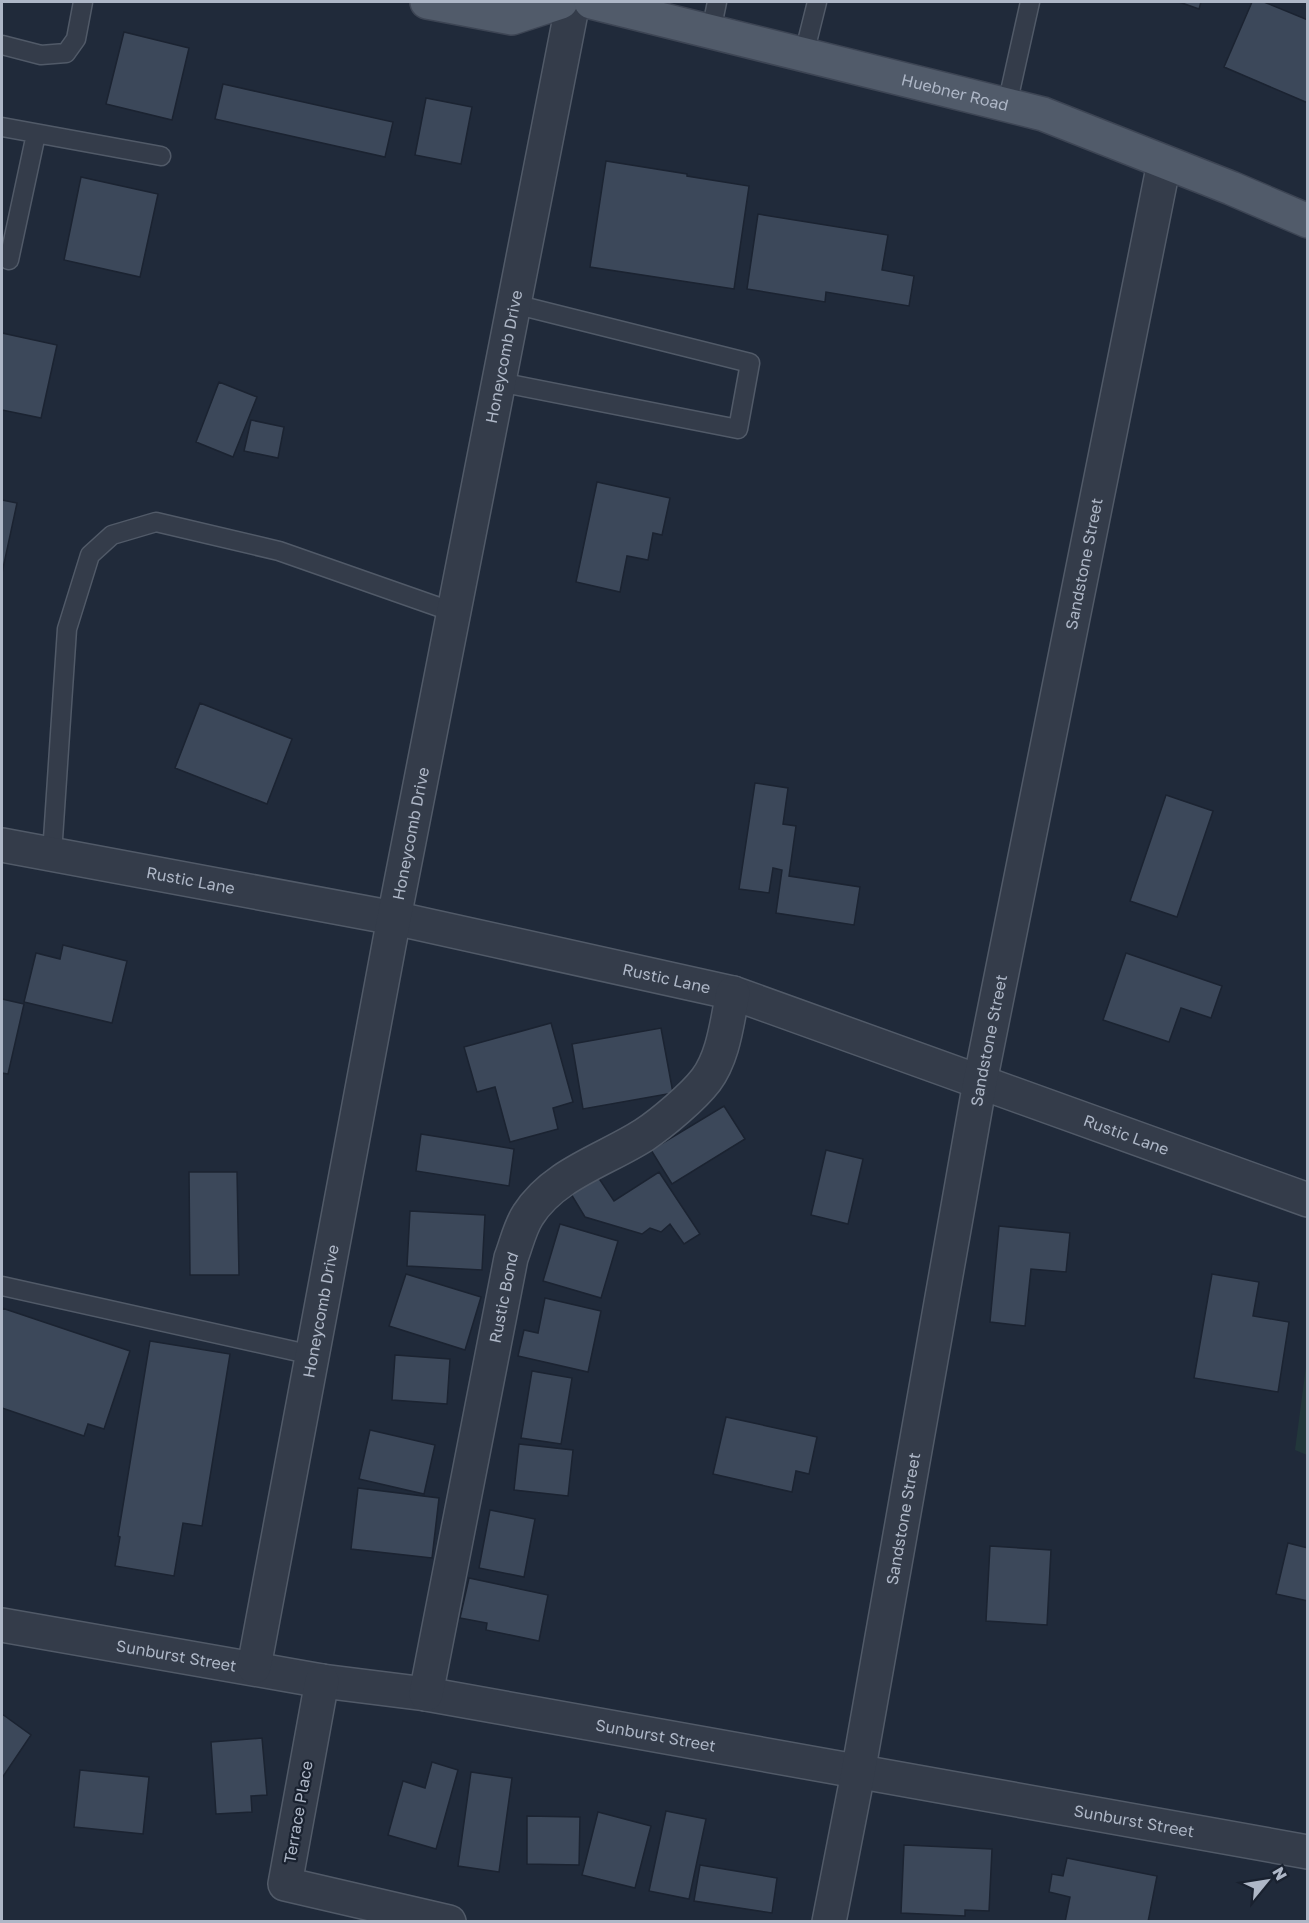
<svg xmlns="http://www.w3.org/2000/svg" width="1309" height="1923" font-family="'Golos Text',sans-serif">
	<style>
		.green { fill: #22373b }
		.building { fill: #3c485a; stroke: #1b2331; stroke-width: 1.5 }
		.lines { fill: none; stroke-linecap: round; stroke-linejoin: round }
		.lane-casing { stroke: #515a68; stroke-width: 21 }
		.street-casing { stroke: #515a68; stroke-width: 36 }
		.primary-casing { stroke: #3d4554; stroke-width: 36 }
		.lane { stroke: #343c4a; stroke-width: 18 }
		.street { stroke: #343c4a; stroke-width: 33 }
		.primary { stroke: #515b6a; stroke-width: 33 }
		.labels { text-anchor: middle; stroke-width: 4.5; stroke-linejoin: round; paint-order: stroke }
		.street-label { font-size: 16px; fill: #aeb7c7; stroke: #19212f }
	</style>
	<rect width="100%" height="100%" fill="#202a3a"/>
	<path class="green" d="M1307 1359 1308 1455H1307L1295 1450Z"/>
	<path class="building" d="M1179 2H1201L1199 9Z
		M1252 2H1264L1308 20V103L1224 67Z
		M124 32 189 48 172 120 106 104Z
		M223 84 393 122 385 157 215 119Z
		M426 98 472 107 461 164 415 155Z
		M606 161 687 174V176L749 186 734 289 590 267Z
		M81 177 158 194 140 277 64 260Z
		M758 214 888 235 882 270 914 276 909 306 826 292 825 302 747 289Z
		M2 333 57 345 41 418 2 410Z
		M219 382 257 397 233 457 196 442Z
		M251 420 284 427 278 458 244 451Z
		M597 482 670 498 662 535 653 533 648 560 627 556 620 592 576 582Z
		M2 500 17 503 2 573Z
		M200 703 292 739 267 804 175 768Z
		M755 783 788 788 783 824 796 826 789 876 860 887 854 925 776 913 782 870 773 868 769 893 739 889Z
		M1166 795 1213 811 1177 917 1130 901Z
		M63 945 127 961 112 1023 24 1002 36 953 60 959Z
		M1126 953 1222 986 1211 1018 1181 1008 1169 1042 1103 1020Z
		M2 999 24 1004 8 1074 2 1073Z
		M551 1023 573 1102 553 1108 558 1129 510 1142 495 1087 477 1092 464 1047Z
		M661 1028 673 1093 583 1109 572 1044Z
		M724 1106 745 1139 672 1184 651 1150Z
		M421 1134 514 1149 509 1186 416 1171Z
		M826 1150 863 1159 848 1224 811 1215Z
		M189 1172H237L239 1275H190Z
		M659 1172 700 1234 684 1244 670 1224 661 1232 650 1228 642 1234 585 1217 571 1194 598 1177 614 1201Z
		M410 1211 485 1215 482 1270 407 1266Z
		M560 1224 618 1241 601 1298 543 1281Z
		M999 1226 1070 1233 1066 1272 1031 1269 1025 1326 990 1322Z
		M406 1274 481 1297 465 1350 389 1326Z
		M1212 1274 1259 1282 1253 1316 1289 1322 1278 1392 1194 1378Z
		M545 1298 601 1311 588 1372 518 1356 524 1330 538 1333Z
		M2 1308 130 1351 104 1429 88 1424 84 1436 2 1408Z
		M150 1341 230 1354 202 1526 183 1523 174 1576 115 1566 120 1537 118 1536Z
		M395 1355 450 1359 447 1404 392 1400Z
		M532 1371 572 1378 561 1444 521 1438Z
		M726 1417 817 1437 809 1474 796 1471 792 1492 713 1474Z
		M370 1430 435 1445 424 1494 359 1479Z
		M519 1444 573 1450 568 1496 514 1490Z
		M358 1488 439 1498 432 1558 351 1549Z
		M490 1510 535 1519 524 1577 479 1568Z
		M1288 1543 1308 1548V1601L1276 1594Z
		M990 1546 1051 1550 1047 1625 986 1621Z
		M469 1578 548 1595 539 1641 486 1630 487 1623 460 1618Z
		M2 1714 31 1735 2 1778Z
		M262 1738 267 1795 251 1796 252 1812 216 1814 211 1742Z
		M432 1762 458 1770 436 1849 388 1835 403 1781 425 1788Z
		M80 1770 149 1777 143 1834 74 1827Z
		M471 1772 512 1778 499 1872 458 1866Z
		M666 1811 706 1819 689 1899 649 1891Z
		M598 1812 651 1826 635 1888 582 1875Z
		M527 1816 580 1817 579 1865 527 1864Z
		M904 1845 992 1849 989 1911 965 1910V1916L901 1913Z
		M1067 1858 1157 1876 1148 1922H1065L1070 1897 1049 1892 1052 1874 1063 1876Z
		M700 1865 777 1878 772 1913 694 1901Z"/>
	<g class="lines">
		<defs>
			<path id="lane" d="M711 31 717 2
				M2 45 41 55 66 53 76 39 83 2
				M804 54 817 2
				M1007 105 1030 2
				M2 127 161 156
				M9 260 36 134
				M499 382 738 429 750 363 514 304
				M52 854 67 629 90 555 112 535 156 522 279 551 453 612
				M2 1286 312 1355"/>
			<g id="street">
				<path id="s1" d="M2 845 394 918 733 993 1308 1200"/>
				<path id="s2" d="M2 1625 322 1681 426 1694 1308 1852"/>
				<path id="s3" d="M254 1667 394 918 573 2"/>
				<path d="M322 1681 285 1884 449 1922"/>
				<path id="s4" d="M426 1694 511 1258C516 1245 520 1227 528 1215 554 1174 605 1160 644 1135 662 1123 693 1097 706 1080 724 1056 727 1021 733 993"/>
				<path id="s5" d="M829 1922 858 1773 980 1082 1164 163"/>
			</g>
			<g id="primary">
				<path d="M427 2 512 18 561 2"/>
				<path id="s6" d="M591 2 1043 114 1231 188 1308 221"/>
			</g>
		</defs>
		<use href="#lane" class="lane-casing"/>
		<use href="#street" class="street-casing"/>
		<use href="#primary" class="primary-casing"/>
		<use href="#lane" class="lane"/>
		<use href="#street" class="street"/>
		<use href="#primary" class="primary"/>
	</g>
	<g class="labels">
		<g class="street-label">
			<text dy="6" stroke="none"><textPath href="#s6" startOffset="375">Huebner Road</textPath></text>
			<text dy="6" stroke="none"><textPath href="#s3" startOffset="1334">Honeycomb Drive</textPath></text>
			<text dy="6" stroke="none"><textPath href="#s5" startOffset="1382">Sandstone Street</textPath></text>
			<text dy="6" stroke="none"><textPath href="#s3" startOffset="848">Honeycomb Drive</textPath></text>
			<text dy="6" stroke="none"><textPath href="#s1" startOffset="192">Rustic Lane</textPath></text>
			<text dy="6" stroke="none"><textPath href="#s1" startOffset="678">Rustic Lane</textPath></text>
			<text dy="6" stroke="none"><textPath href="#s5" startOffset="896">Sandstone Street</textPath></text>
			<text dy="6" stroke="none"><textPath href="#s1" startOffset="1164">Rustic Lane</textPath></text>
			<text dy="6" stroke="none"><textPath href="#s4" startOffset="404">Rustic Bond</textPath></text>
			<text dy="6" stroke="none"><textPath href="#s3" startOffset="362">Honeycomb Drive</textPath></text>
			<text dy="6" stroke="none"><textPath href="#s5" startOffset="410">Sandstone Street</textPath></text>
			<text dy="6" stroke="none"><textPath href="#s2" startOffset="177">Sunburst Street</textPath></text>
			<text dy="6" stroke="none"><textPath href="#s2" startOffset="663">Sunburst Street</textPath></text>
			<text transform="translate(298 1812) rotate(-80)" y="6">Terrace Place</text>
			<text dy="6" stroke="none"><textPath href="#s2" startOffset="1149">Sunburst Street</textPath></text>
		</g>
	</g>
	<rect width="1309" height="1923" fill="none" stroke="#aeb7c7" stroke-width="6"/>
	<g transform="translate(1267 1881) rotate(60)" stroke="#19212f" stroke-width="4.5" paint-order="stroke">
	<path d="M0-4.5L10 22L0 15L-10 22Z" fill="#aeb7c7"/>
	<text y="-9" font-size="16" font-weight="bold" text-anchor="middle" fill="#aeb7c7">N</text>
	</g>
</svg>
